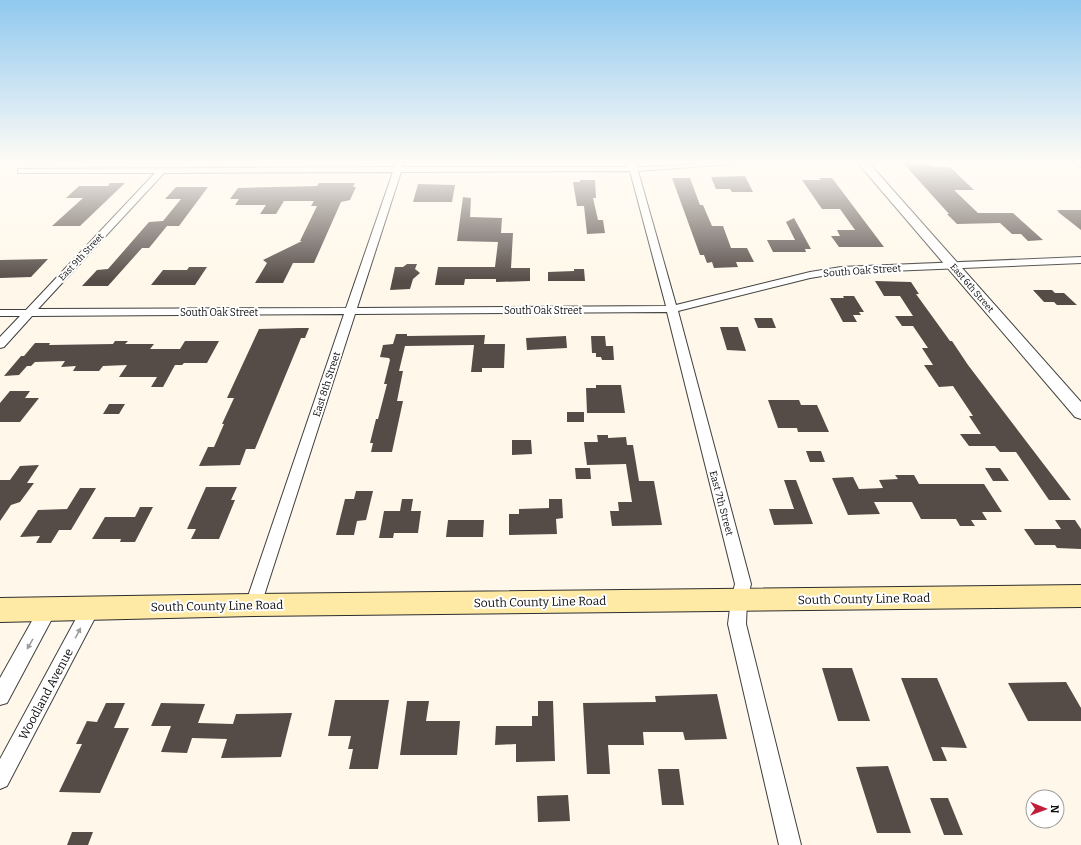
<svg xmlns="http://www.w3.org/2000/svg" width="1081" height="845" font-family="Bitter,serif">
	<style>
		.building { fill: #554b47 }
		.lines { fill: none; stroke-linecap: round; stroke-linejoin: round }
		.minor-casing { stroke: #3f3f3f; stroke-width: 2 }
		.tertiary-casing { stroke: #3f3f3f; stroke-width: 2 }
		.secondary-casing { stroke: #2e2e2e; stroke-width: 2 }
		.minor { fill: #fff; fill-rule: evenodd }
		.tertiary { fill: #fff; fill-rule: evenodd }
		.secondary { fill: #ffeaa5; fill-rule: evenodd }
		.oneway { fill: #9e9e9e }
		.labels { text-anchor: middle; stroke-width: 4; stroke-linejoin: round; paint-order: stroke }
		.far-street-label { font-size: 9px; fill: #0c0c0c; stroke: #fff }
		.street-label { font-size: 10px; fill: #0c0c0c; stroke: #fff }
		.near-street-label { font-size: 12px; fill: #0c0c0c; stroke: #fff }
	</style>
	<rect width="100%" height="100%" fill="#fff8ea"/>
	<path class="building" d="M903 163H929L933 167H950L974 190H954L978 213H1013L1043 240 1028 241 1021 234H1012L1000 223 957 224 947 214H949Z
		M745 176 753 192H732L730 189H716L711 177Z
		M672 178H690L700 205H703L712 226H723L731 248H747L754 262H736L738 267 714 268 712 262 707 263 704 255H700Z
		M819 178H832L884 247H839L831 236H840L837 230H855L840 209H822L802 180H821Z
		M580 180H595L596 198H593L598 220H603L605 233 587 234 584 206H577L573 182H580Z
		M110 183H125L80 226H52L83 198H66L79 186H108Z
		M319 183H355L353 187H356L350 200 341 202 314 263H293L283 283H255L267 263 263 260 302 241H300L317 206H311L314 201H284L276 214H260L266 205H235L239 199H230L238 188 317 186Z
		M418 184 455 185 452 202H413Z
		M176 187H208L179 226H167L149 248H142L108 286H82L97 270 108 269 149 222 163 221 181 199H165Z
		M463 197 471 198 470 217 502 218 501 233H513L511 268H530V281L496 282V279H465L464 285H435L438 267H495L498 242 457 241Z
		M1057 210H1081V230L1058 212H1059Z
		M794 218 811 249H805L806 252H773L767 240H795L786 222Z
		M48 259 31 277 0 278V260Z
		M407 264H417L415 269 420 273 413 279 410 289 390 290 395 267H403Z
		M189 267H207L195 285H151L163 270H187Z
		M574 269H584L585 281H548V272L574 271Z
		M875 281 911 282 919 294H916L950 341H952L968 365 1071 500H1049L1016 452H1000L995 446H969L960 434H981L969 416H973L953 386 939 387 924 365H933L922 348H928L913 326H902L895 316H913L900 296H884Z
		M1033 290H1052L1055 293H1064L1077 305H1057L1054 302H1044Z
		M843 296H854L864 312H859L861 315H853L857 322H843L830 298H844Z
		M754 318H772L776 328H758Z
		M720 327H738L746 351 727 350Z
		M299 328H309L305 338H301L255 449H246L240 465 199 466 208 447H214L224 424H222L234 398H227L259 329Z
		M396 334H407V336L485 335 484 344H505L504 368H482V372H471L474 345 405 346 399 371H403L397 401H403L392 452H371L373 443H370L376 419H378L387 384H384L390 360 389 358 380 357 383 345 393 344Z
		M566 336 567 348 527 350 526 338Z
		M591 336H605L606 346H613L614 360H602L601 357H596V353H592Z
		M115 341H128L125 344H154L150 349H180L185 341H219L207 363H184L182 365H175L163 387H151L157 377H119L127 365 103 366 99 371H73L76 366 61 367 65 361 35 362 31 366H27L19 375 4 376 21 356H24L35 343H50L49 345 113 344Z
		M596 385H621L625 413H587L586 388H596Z
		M10 391H30L25 398H39L20 422H0V403Z
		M768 400H799L801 405H817L829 432H798L797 428H778Z
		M109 404H125L119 414H103Z
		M567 412H584V422H567Z
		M597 435H608V438L626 437 627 445H633L639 481H654L662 525 612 526 610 511H619L618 502H632L626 464 587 465 584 442H598Z
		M512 440H531L532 454 512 455Z
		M806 451H821L825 462H810Z
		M39 465 27 483H34L20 502 11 505 0 521V480H10L20 466Z
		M575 468H590L591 479H576Z
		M985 468H1000L1009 481H993Z
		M895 475H914L919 484H984L1002 512H982L987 520H971L975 526H960L956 519H921L912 502H874L880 514 848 515 832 478 853 477 859 489 883 488 879 480 898 479Z
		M784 480H796L813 524 774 525 769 509H794Z
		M206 487H237L231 500H235L219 539H191L196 529H187Z
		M80 488H96L71 530H59L51 543H36L40 536 20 537 38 510 67 509Z
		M356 491H373L366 520 357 521 354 535H336L345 499H354Z
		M402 499H413L411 511H421L418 533H394L393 538H379L384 511H400Z
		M549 499H562L563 518 556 519 557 534 509 535V514H519V509L549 508Z
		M140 507H153L135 542H120L121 539H92L105 517H135Z
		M448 520H484L483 537H446Z
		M1055 520H1075L1081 529V549L1057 548 1055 545H1035L1024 529H1061Z
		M822 668H852L870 721H838Z
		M901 678H937L967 748 941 747 947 761H933Z
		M1066 682 1081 708V721H1028L1008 683Z
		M717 694 727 739 685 740 683 732H643L644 745H608L610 774H587L583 703 656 702 655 696Z
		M335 700H389L378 769H349L353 749H348L351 736H328Z
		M407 701H429L426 721H460L457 755H400Z
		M538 701H553L555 761 516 762V744L495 745 496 726H532V716H538Z
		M106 703H125L114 728H129L100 793 59 792 82 744H76L87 721 97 722Z
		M161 703 205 704 198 723 233 724 236 714 292 713 281 757 221 758 227 739 192 738 187 753 161 752 171 726H151Z
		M888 766 911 833H877L856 767Z
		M658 769H679L684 805H662Z
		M568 795 570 821 538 822 537 796Z
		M930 798H948L963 835H944Z
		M72 832H93L88 845H67Z"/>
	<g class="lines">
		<defs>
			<path id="minor" d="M396 162H404L402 167H628L627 162H635L636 167C669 167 702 162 735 162L731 164 638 171 676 305 810 272 841 267 1081 257V263L841 273 810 278 678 311 751 584 747 600 746 624 801 845H779L728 624 731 600 735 584 667 312 355 314 261 605 259 611 253 613 247 611 245 605 344 314 32 316 4 347 0 348V337L20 316H0V310H26L155 173H18V169L394 167ZM630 171 666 306 357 308 401 172ZM393 172 346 308 38 309 164 173Z
				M1072 162H1081V167Z
				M91 600 97 602 99 608 97 614 7 786 0 789V759L85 602Z
				M48 601 54 603 56 609 54 615 7 703 0 705V678L42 603Z"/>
			<path id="tertiary" d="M857 162H868L1081 402V419L1075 417Z"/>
			<path id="secondary" d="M1081 585V607L253 616 0 622V598L253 594Z"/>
		</defs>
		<use href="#minor" class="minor-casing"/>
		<use href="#tertiary" class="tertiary-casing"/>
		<use href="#secondary" class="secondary-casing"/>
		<use href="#minor" class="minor"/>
		<use href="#tertiary" class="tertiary"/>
		<use href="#secondary" class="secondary"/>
	</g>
	<defs><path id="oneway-solid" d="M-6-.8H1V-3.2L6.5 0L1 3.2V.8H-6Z"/></defs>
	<g class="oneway">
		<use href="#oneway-solid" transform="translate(78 633) rotate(-62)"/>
		<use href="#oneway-solid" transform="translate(30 644) rotate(120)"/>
	</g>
	<linearGradient id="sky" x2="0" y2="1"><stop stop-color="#90c8ef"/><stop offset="0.58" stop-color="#fffcf6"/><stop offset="1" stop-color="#fffcf6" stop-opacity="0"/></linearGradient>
	<rect width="1081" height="281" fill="url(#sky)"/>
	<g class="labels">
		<g class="far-street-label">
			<text transform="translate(81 257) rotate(-47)" y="3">East 9th Street</text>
			<text transform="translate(972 288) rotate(49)" y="3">East 6th Street</text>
		</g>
		<g class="street-label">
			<text transform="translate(862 270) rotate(-4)" y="4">South Oak Street</text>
			<text x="543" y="314">South Oak Street</text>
			<text x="219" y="316">South Oak Street</text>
			<text transform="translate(326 384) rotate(-72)" y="4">East 8th Street</text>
			<text transform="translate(722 503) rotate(75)" y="4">East 7th Street</text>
		</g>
		<g class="near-street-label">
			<text transform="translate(864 599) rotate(-1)" y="4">South County Line Road</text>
			<text transform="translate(540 602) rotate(-1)" y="4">South County Line Road</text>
			<text transform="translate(217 606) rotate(-1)" y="4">South County Line Road</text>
			<text transform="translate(46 694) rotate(-62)" y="4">Woodland Avenue</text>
		</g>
	</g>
	<g transform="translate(1045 809) rotate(91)"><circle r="19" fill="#ffffff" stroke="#9e9e9e"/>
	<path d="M0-3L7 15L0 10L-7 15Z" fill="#c21d39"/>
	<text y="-6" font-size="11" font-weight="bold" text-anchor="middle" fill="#0c0c0c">N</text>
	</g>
</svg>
